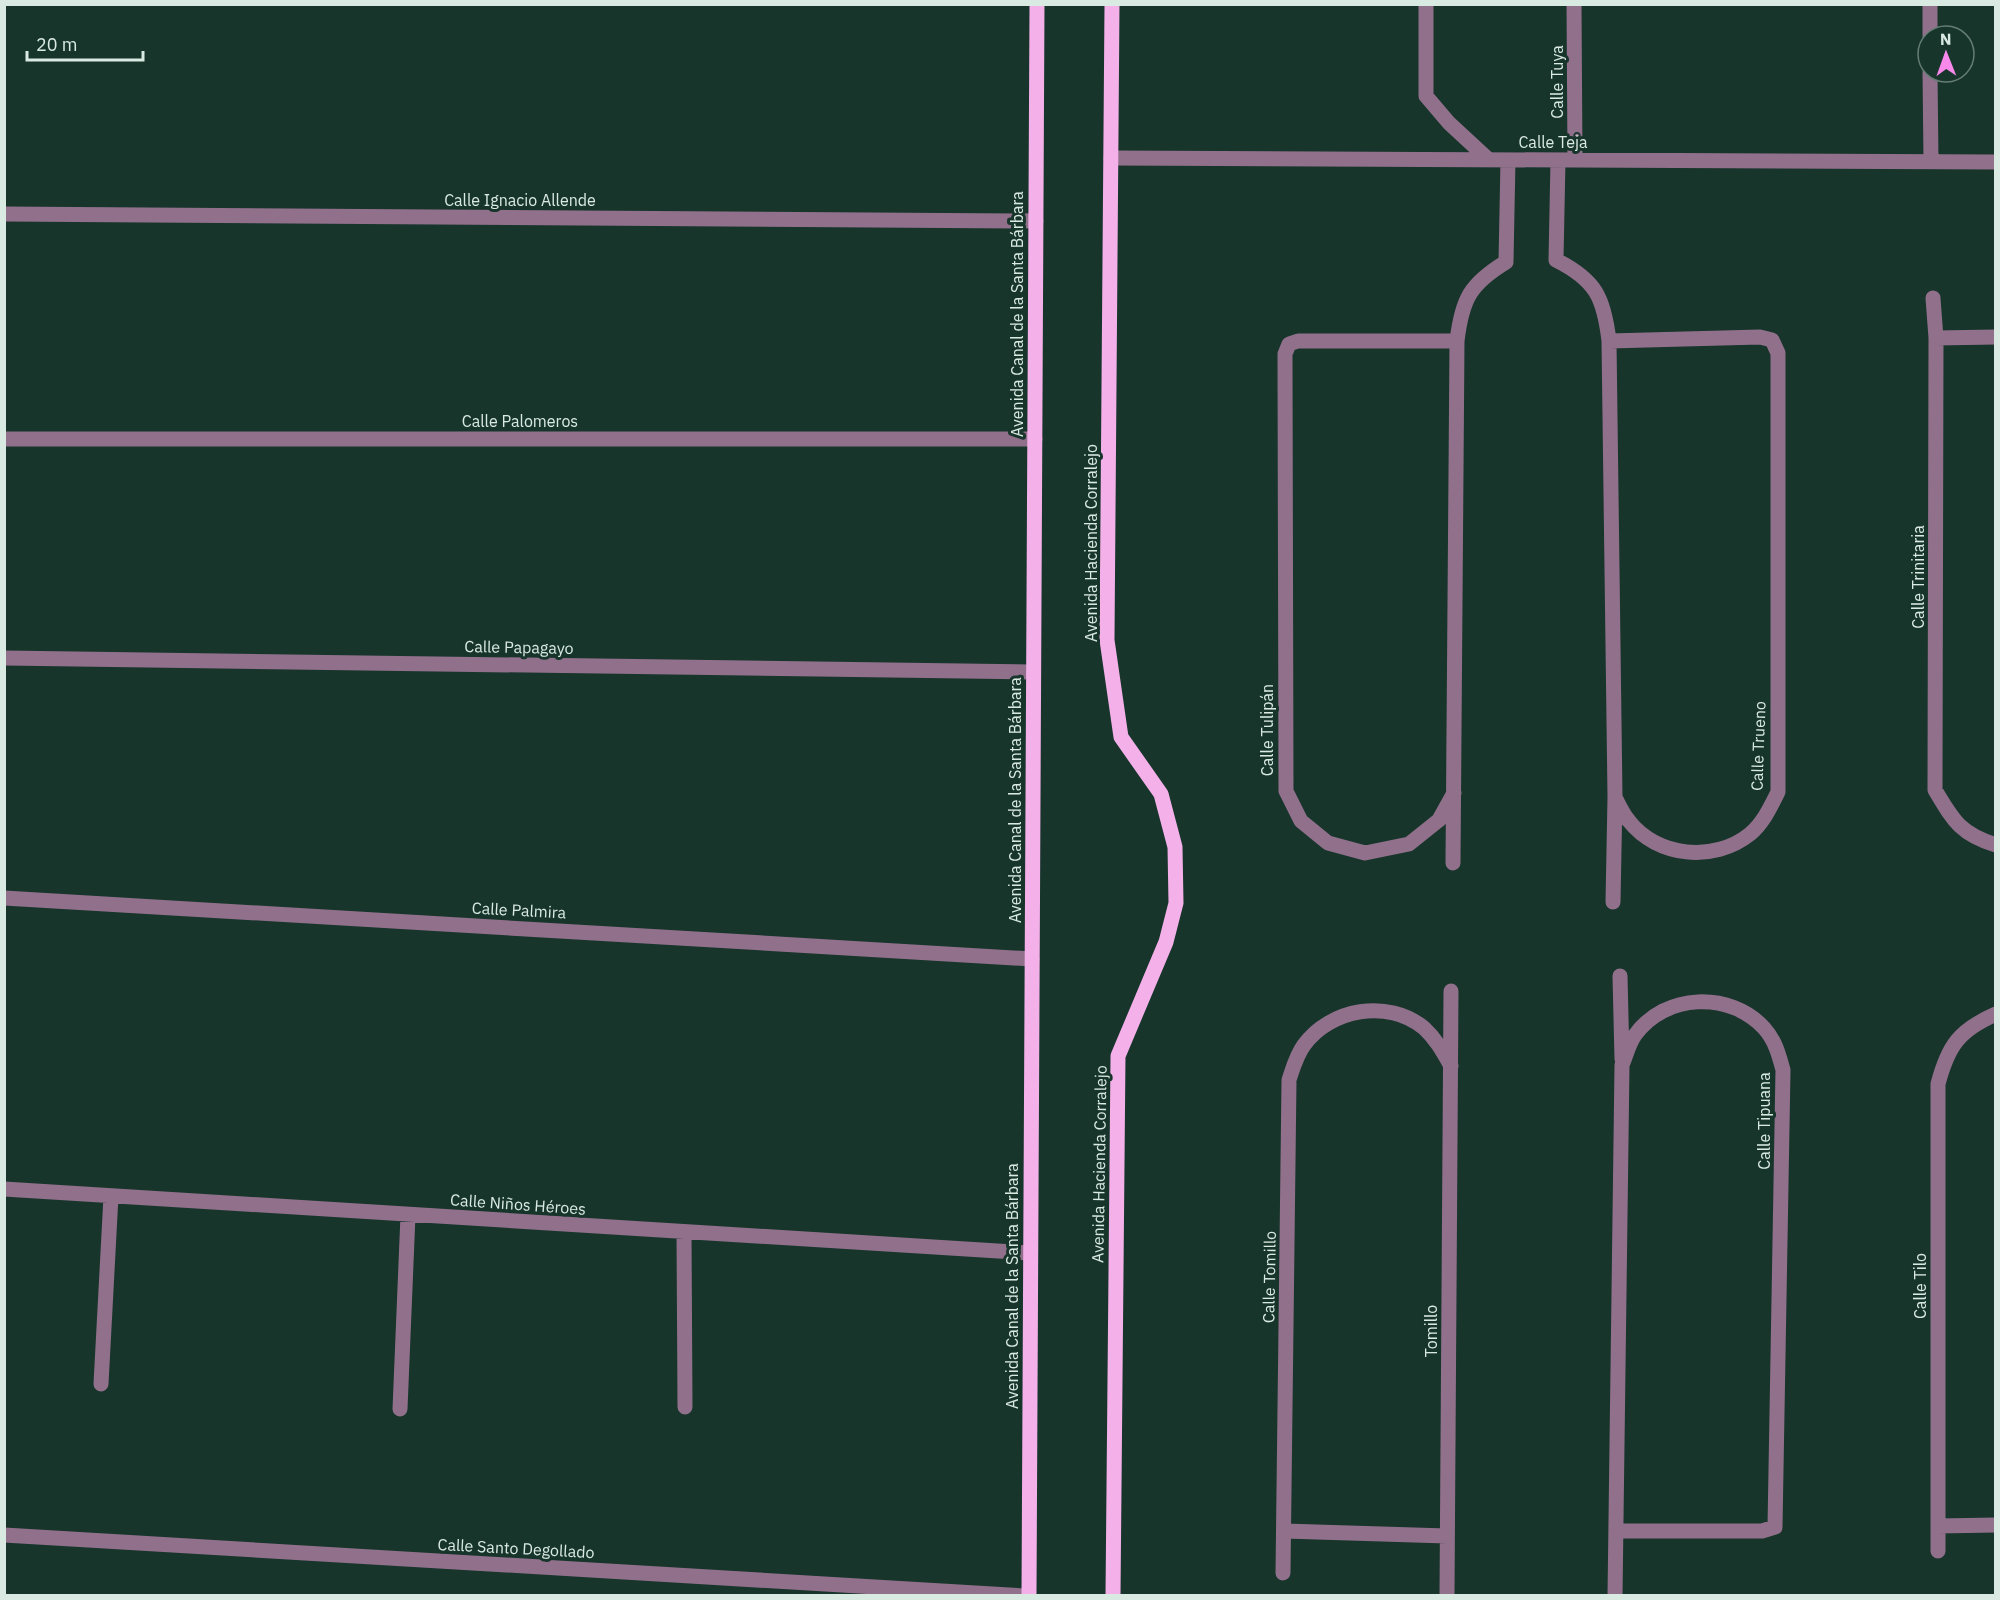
<svg xmlns="http://www.w3.org/2000/svg" width="2000" height="1600" font-family="'IBM Plex Sans',sans-serif">
	<style>
		.lines { fill: none; stroke-linecap: round; stroke-linejoin: round }
		.minor { stroke: #91708b; stroke-width: 15 }
		.major { stroke: #f4b0e9; stroke-width: 15 }
		.labels { text-anchor: middle; stroke-width: 6; stroke-linejoin: round; paint-order: stroke }
		.street-label { font-size: 16px; fill: #d9eae3; stroke: #17352b }
	</style>
	<rect width="100%" height="100%" fill="#17352b"/>
	<g class="lines">
		<path class="minor" d="M1426 4V96L1449 123 1489 160
			M1574 4 1575 160
			M1930 4V36
			M1930 72 1931 162
			M1111 158 1996 162
			M1558 160 1556 260C1596 280 1604 298 1609 341L1615 797 1613 902
			M4 214 1036 221
			M1933 298 1936 338 1935 790C1953 820 1960 834 1996 845
			M1936 338 1996 337
			M1609 341 1760 337 1772 340 1778 353V792C1770 808 1763 823 1750 834 1714 863 1657 857 1629 821 1623 814 1619 805 1615 797
			M4 439H1035
			M4 658 1033 672
			M1454 793 1439 820 1409 844 1365 853 1328 843 1301 821 1286 791 1285 354 1289 344 1298 341H1457
			M1453 863 1457 341C1462 299 1470 284 1506 262L1508 160
			M4 898 1032 959
			M1620 976 1622 1059
			M4 1189 1029 1253
			M684 1232 685 1407
			M101 1384 111 1196
			M400 1409 408 1215
			M1938 1526 1996 1525
			M1284 1531 1447 1536
			M4 1535 1026 1596
			M1938 1551V1084C1948 1046 1959 1030 1996 1014
			M1283 1573 1289 1080C1293 1068 1296 1056 1304 1045 1330 1009 1388 998 1424 1028 1436 1039 1443 1052 1451 1066
			M1447 1596 1451 991
			M1615 1596 1622 1065C1626 1056 1629 1043 1635 1035 1665 993 1730 991 1764 1028 1775 1040 1779 1055 1783 1070L1775 1527 1762 1531H1618"/>
		<path class="major" d="M1112 4 1107 640 1121 737 1161 794 1175 847 1176 903 1166 942 1118 1056 1113 1596
			M1029 1596 1037 4"/>
	</g>
	<g class="labels">
		<g class="street-label">
			<text transform="translate(1557 82) rotate(-90)" y="6">Calle Tuya</text>
			<text x="1553" y="148">Calle Teja</text>
			<text x="520" y="206">Calle Ignacio Allende</text>
			<text transform="translate(1017 314) rotate(-90)" y="6">Avenida Canal de la Santa Bárbara</text>
			<text x="520" y="427">Calle Palomeros</text>
			<text transform="translate(1091 543) rotate(-90)" y="6">Avenida Hacienda Corralejo</text>
			<text transform="translate(1918 577) rotate(-90)" y="6">Calle Trinitaria</text>
			<text transform="translate(519 647) rotate(1)" y="6">Calle Papagayo</text>
			<text transform="translate(1267 730) rotate(-90)" y="6">Calle Tulipán</text>
			<text transform="translate(1758 746) rotate(-88)" y="6">Calle Trueno</text>
			<text transform="translate(1015 800) rotate(-90)" y="6">Avenida Canal de la Santa Bárbara</text>
			<text transform="translate(519 910) rotate(3)" y="6">Calle Palmira</text>
			<text transform="translate(1764 1121) rotate(-90)" y="6">Calle Tipuana</text>
			<text transform="translate(1099 1164) rotate(-89)" y="6">Avenida Hacienda Corralejo</text>
			<text transform="translate(518 1204) rotate(4)" y="6">Calle Niños Héroes</text>
			<text transform="translate(1269 1277) rotate(-89)" y="6">Calle Tomillo</text>
			<text transform="translate(1012 1286) rotate(-90)" y="6">Avenida Canal de la Santa Bárbara</text>
			<text transform="translate(1920 1286) rotate(-90)" y="6">Calle Tilo</text>
			<text transform="translate(1431 1331) rotate(-90)" y="6">Tomillo</text>
			<text transform="translate(516 1548) rotate(3)" y="6">Calle Santo Degollado</text>
		</g>
	</g>
	<rect width="2000" height="1600" fill="none" stroke="#d9eae3" stroke-width="12"/>
	<g transform="translate(1946 54) rotate(359)"><circle r="28" fill="#17352b" stroke="#657d75" stroke-width="1.5"/>
	<path d="M0-4.5L10 22L0 15L-10 22Z" fill="#f888e9"/>
	<text y="-9" font-size="16" font-weight="bold" text-anchor="middle" fill="#d9eae3">N</text>
	</g>
	<path d="M27 51v9h116v-9" fill="none" stroke="#d9eae3" stroke-width="3"/>
	<text x="36" y="51" font-size="18" fill="#d9eae3" stroke="#17352b" stroke-width="4.5" paint-order="stroke">20 m</text>
</svg>
